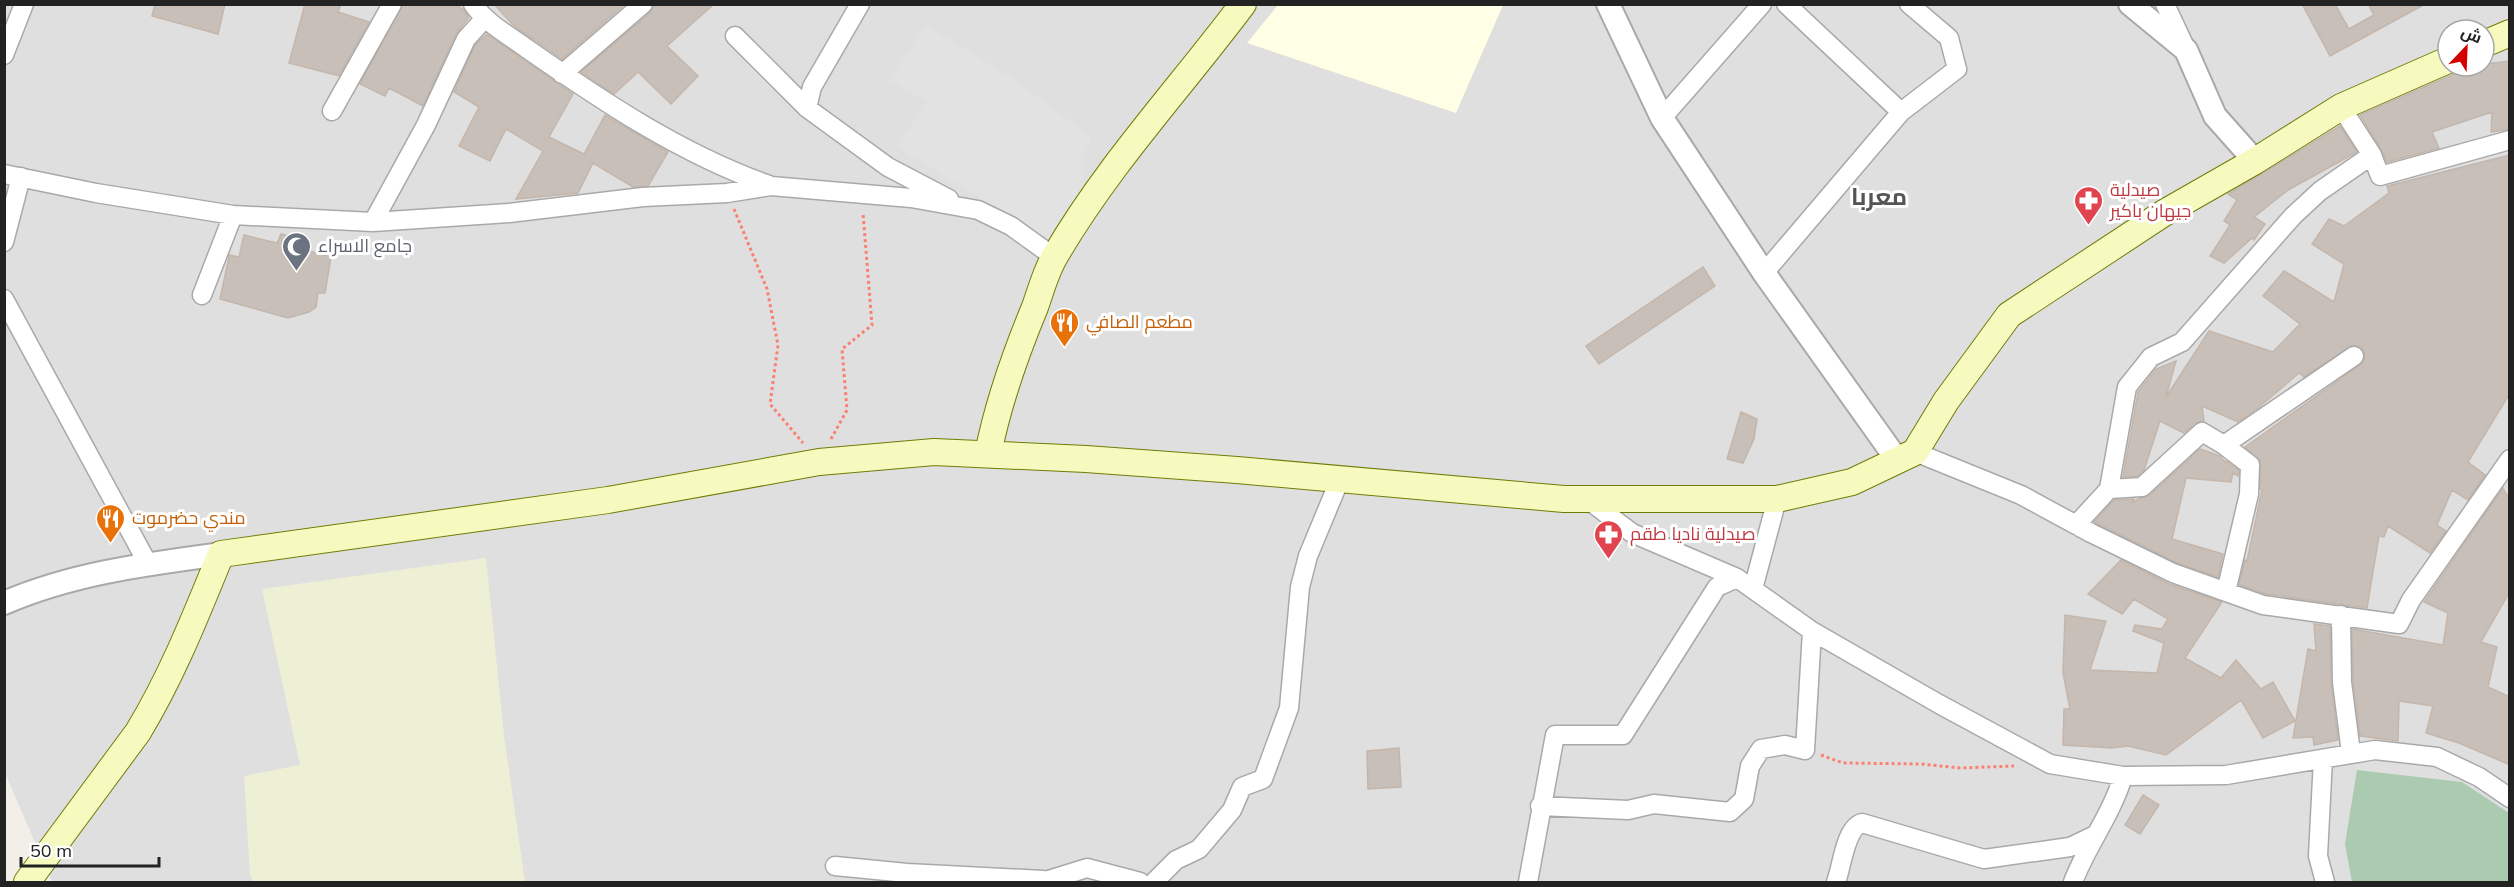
<svg xmlns="http://www.w3.org/2000/svg" width="2514" height="887" font-family="Mulish,Cairo,sans-serif">
	<style>
		.residential { fill: #e0dfdf; fill-rule: evenodd }
		.education { fill: #ffffe5 }
		.farmland { fill: #eef0d5 }
		.cemetery { fill: #aacbaf }
		.parking { fill: #e2e2e2 }
		.building { fill: #c7bfb8; stroke: #c4b6ab; stroke-width: 1.5 }
		.lines { fill: none; stroke-linecap: round; stroke-linejoin: round }
		.minor-casing { stroke: #a9a9a9; stroke-width: 21 }
		.tertiary-casing { stroke: #a9a9a9; stroke-width: 26 }
		.secondary-casing { stroke: #707d05; stroke-width: 28 }
		.path { stroke: #fa8072; stroke-width: 3; stroke-dasharray: 3 3; stroke-linecap: butt }
		.minor { stroke: #fff; stroke-width: 18 }
		.tertiary { stroke: #fff; stroke-width: 22 }
		.secondary { stroke: #f7fabf; stroke-width: 26 }
		.labels { text-anchor: middle; stroke-width: 6; stroke-linejoin: round; paint-order: stroke }
		.health-label { font-size: 18px; fill: #be3a42; stroke: #fff; text-anchor: start }
		.worship-label { font-size: 18px; fill: #5b616d; stroke: #fff; text-anchor: start }
		.food-label { font-size: 18px; fill: #c56008; stroke: #fff; text-anchor: start }
		.district-label { font-size: 24px; font-weight: bold; fill: #555; stroke: #fff }
	</style>
	<rect width="100%" height="100%" fill="#f2efe9"/>
	<path class="residential" d="M4 5H2509V882H52L5 773ZM2448 30H2484V66H2448Z"/>
	<path class="education" d="M1278 5V4L1503 5 1456 113 1247 43Z"/>
	<path class="farmland" d="M486 558 504 736 525 882H254L250 874 244 776 300 765 262 589Z"/>
	<path class="cemetery" d="M2357 770 2462 782 2509 813V882H2352L2345 844Z"/>
	<path class="parking" d="M926 25 1010 77 1092 137 1083 154 1084 185 1050 240 897 147 926 101 890 80Z"/>
	<path class="building" d="M155 4H225L218 34 152 16Z
		M305 4H341L338 12 369 22 339 76 289 63Z
		M403 4H453L463 9 469 17 456 34 423 106 389 88 385 96 360 84Z
		M494 4H625L562 59 514 26Z
		M654 4H714L667 46 698 76 671 104 638 72 614 94 581 72 650 13Z
		M2302 4H2335L2349 29 2374 15 2368 4H2425L2330 56Z
		M487 34 573 94 549 137 584 154 605 115 668 152 648 186 633 187 593 163 578 193 516 199 543 151 506 129 490 161 459 146 479 107 454 92 475 45Z
		M2510 61V129L2491 132 2492 112 2432 132 2439 148 2387 162 2381 149 2360 115 2454 74 2461 66H2484V64Z
		M2340 126 2357 152 2288 190 2254 217 2265 224 2254 240 2252 238 2224 263 2210 256 2230 225 2224 221 2237 200 2228 194Z
		M2510 155V393L2468 462 2485 475 2468 500 2452 490 2437 525 2446 531 2430 553 2388 526 2384 537 2379 536 2367 608 2266 594 2239 585 2245 560 2247 561 2262 490 2260 489V461L2245 447 2360 365 2364 360V350L2359 346 2353 345 2304 377 2299 373 2258 408 2238 422 2202 406 2204 421 2195 423 2184 433 2160 421 2144 470 2137 476 2123 477 2138 392 2156 369 2176 361 2166 397 2209 331 2273 352 2300 324 2263 296 2284 271 2334 302 2344 264 2312 244 2329 219 2344 226 2389 193 2387 186Z
		M281 234 301 239 299 248 331 257 325 293H318L316 307 309 312 288 318 220 299 229 257V255L239 257 244 235 277 243Z
		M1703 267 1715 286 1599 364 1586 346Z
		M1741 412 1757 419 1754 439 1743 463 1727 459Z
		M2200 449 2220 456 2225 462 2226 461 2239 470 2238 476 2233 473 2231 482 2186 478 2172 539 2223 554 2218 577 2177 563 2094 522 2114 500 2134 499 2132 503 2138 499 2150 495Z
		M2503 488 2510 501V591L2481 642 2497 647 2488 687 2510 697V765L2459 743 2426 733 2433 706 2399 701 2398 741 2360 736 2353 681 2352 629 2443 645 2448 613 2424 602Z
		M2121 560 2169 584 2222 602 2185 658 2221 678 2236 660 2261 689 2273 682 2295 721 2263 738 2241 700 2166 755 2128 746 2112 748 2063 745 2064 709H2070L2063 673 2065 615 2106 621 2090 670 2157 673 2164 643 2133 631 2135 625 2162 629 2168 619 2134 599 2122 614 2088 594Z
		M2314 624 2330 626 2331 683 2338 740 2314 745 2313 737 2293 738 2308 649 2316 651Z
		M1399 748 1401 787 1368 789 1367 751Z
		M2143 795 2159 805 2140 834 2125 825Z"/>
	<g class="lines">
		<defs>
			<path id="minor" d="M473 4C487 24 507 34 526 48 602 101 681 154 769 185
				M860 4 812 87 807 108 888 167 949 199
				M1786 4 1901 112
				M2165 4 2186 49
				M735 36 807 108
				M4 55 24 4
				M562 74 643 4
				M2341 107 2372 155 2380 176 2510 140
				M332 111 392 4
				M1662 118 1762 4
				M4 174 96 193 233 215 373 222 509 213 643 197 727 193 771 186 911 198 978 210 1011 226 1054 257
				M373 222 426 125 466 39 484 19
				M4 242 21 177
				M1764 273 1901 112 1957 69 1949 38 1909 4
				M202 295 233 215
				M4 299 148 564
				M2224 445 2250 465 2249 494 2226 592
				M1915 452 2021 495 2091 533 2173 573 2263 605 2399 624 2411 600 2510 459
				M2109 489 2127 387 2151 357 2182 342 2293 216 2320 191 2372 155
				M1587 499 1632 533 1737 578 1812 631 1939 704 2050 764 2123 776 2226 775 2375 750 2437 757 2479 777 2510 798
				M2076 525 2109 489 2142 487 2202 432 2224 445 2354 356
				M1753 589 1777 499
				M2341 615 2342 682 2351 753
				M2323 759 2318 856 2325 882
				M1540 806 1628 810 1654 804 1730 812 1744 799 1750 766 1761 749 1785 745 1805 750 1812 631
				M835 866 907 873 1043 880
				M1042 882 1087 868 1140 882
				M1154 882 1176 860 1199 849 1232 810 1242 787 1263 779 1289 708 1300 587 1308 556 1340 479
				M1528 882 1555 735H1623L1717 587 1737 578
				M1836 882C1842 867 1845 828 1862 823L1984 859 2070 847 2095 835
				M2073 882C2087 845 2112 814 2123 776"/>
			<path id="tertiary" d="M1608 4 1662 118 1764 273 1898 461
				M2130 4 2186 50 2215 116 2255 161
				M4 603C73 573 147 564 221 554"/>
			<path id="secondary" d="M2484 44 2510 33
				M988 454C998 403 1015 355 1035 307 1041 290 1046 271 1055 256 1108 165 1180 88 1243 4
				M27 882 138 732C172 676 196 615 221 554L608 500 819 462 934 452 1086 459 1237 470 1564 499H1777L1852 482 1915 452 1946 401 2009 315 2164 213 2255 161 2341 107 2448 60"/>
		</defs>
		<use href="#minor" class="minor-casing"/>
		<use href="#tertiary" class="tertiary-casing"/>
		<use href="#secondary" class="secondary-casing"/>
		<path class="path" d="M734 209 767 289 778 345 770 404 803 443
			M831 439 847 410 842 349 872 325 863 213
			M1821 755 1843 763 1921 764 1960 768 2014 766"/>
		<use href="#minor" class="minor"/>
		<use href="#tertiary" class="tertiary"/>
		<use href="#secondary" class="secondary"/>
	</g>
	<defs>
		<symbol id="pharmacy-pin" viewBox="-11 -11 22 30"><path d="M0 17L-7.5 6A9.5 9.5 0 1 1 7.5 6Z" fill="#e0444e" stroke="#fff"/><path d="M-2-6h4v4h4v4h-4v4h-4v-4h-4v-4h4Z" fill="#fff"/></symbol>
		<symbol id="mosque-pin" viewBox="-11 -11 22 30"><path d="M0 17L-7.5 6A9.5 9.5 0 1 1 7.5 6Z" fill="#6b7280" stroke="#fff"/><path d="M3.5-4.9A6 6 0 1 0 3.5 4.9A5 5 0 1 1 3.5-4.9Z" fill="#fff"/></symbol>
		<symbol id="restaurant-pin" viewBox="-11 -11 22 30"><path d="M0 17L-7.5 6A9.5 9.5 0 1 1 7.5 6Z" fill="#e8710a" stroke="#fff"/><path d="M-5-6h1v4h1v-4h1v4h1v-4h1v5L-1.5 .5V6h-2V.5L-5-1ZM5-6V6H3V1.5H1.5Q1.5-4 5-6Z" fill="#fff"/></symbol>
	</defs>
	<g fill-rule="evenodd">
		<use href="#pharmacy-pin" x="2072" y="184" width="33" height="45"/>
		<use href="#mosque-pin" x="280" y="230" width="33" height="45"/>
		<use href="#restaurant-pin" x="1048" y="306" width="33" height="45"/>
		<use href="#restaurant-pin" x="94" y="502" width="33" height="45"/>
		<use href="#pharmacy-pin" x="1592" y="518" width="33" height="45"/>
	</g>
	<g class="labels">
		<g class="health-label">
			<text x="2110" y="196">صيدلية<tspan x="2110" dy="21">جيهان باكير</tspan></text>
			<text x="1630" y="540">صيدلية ناديا طقم</text>
		</g>
		<g class="worship-label">
			<text x="318" y="252">جامع الاسراء</text>
		</g>
		<g class="food-label">
			<text x="1086" y="328">مطعم الصافي</text>
			<text x="132" y="524">مندي حضرموت</text>
		</g>
		<g class="district-label">
			<text x="1879" y="205">معربا</text>
		</g>
	</g>
	<rect width="2514" height="887" fill="none" stroke="#222222" stroke-width="12"/>
	<g transform="translate(2466 48) rotate(23)"><circle r="28" fill="#ffffff" stroke="#a7a7a7" stroke-width="1.5"/>
	<path d="M0-4.5L10 22L0 15L-10 22Z" fill="#d40000"/>
	<text y="-9" font-size="16" font-weight="bold" text-anchor="middle" fill="#222222">ش</text>
	</g>
	<path d="M21 857v9h138v-9" fill="none" stroke="#222222" stroke-width="3"/>
	<text x="30" y="857" font-size="18" fill="#222222" stroke="#ffffff" stroke-width="4.5" paint-order="stroke">50 m</text>
</svg>
